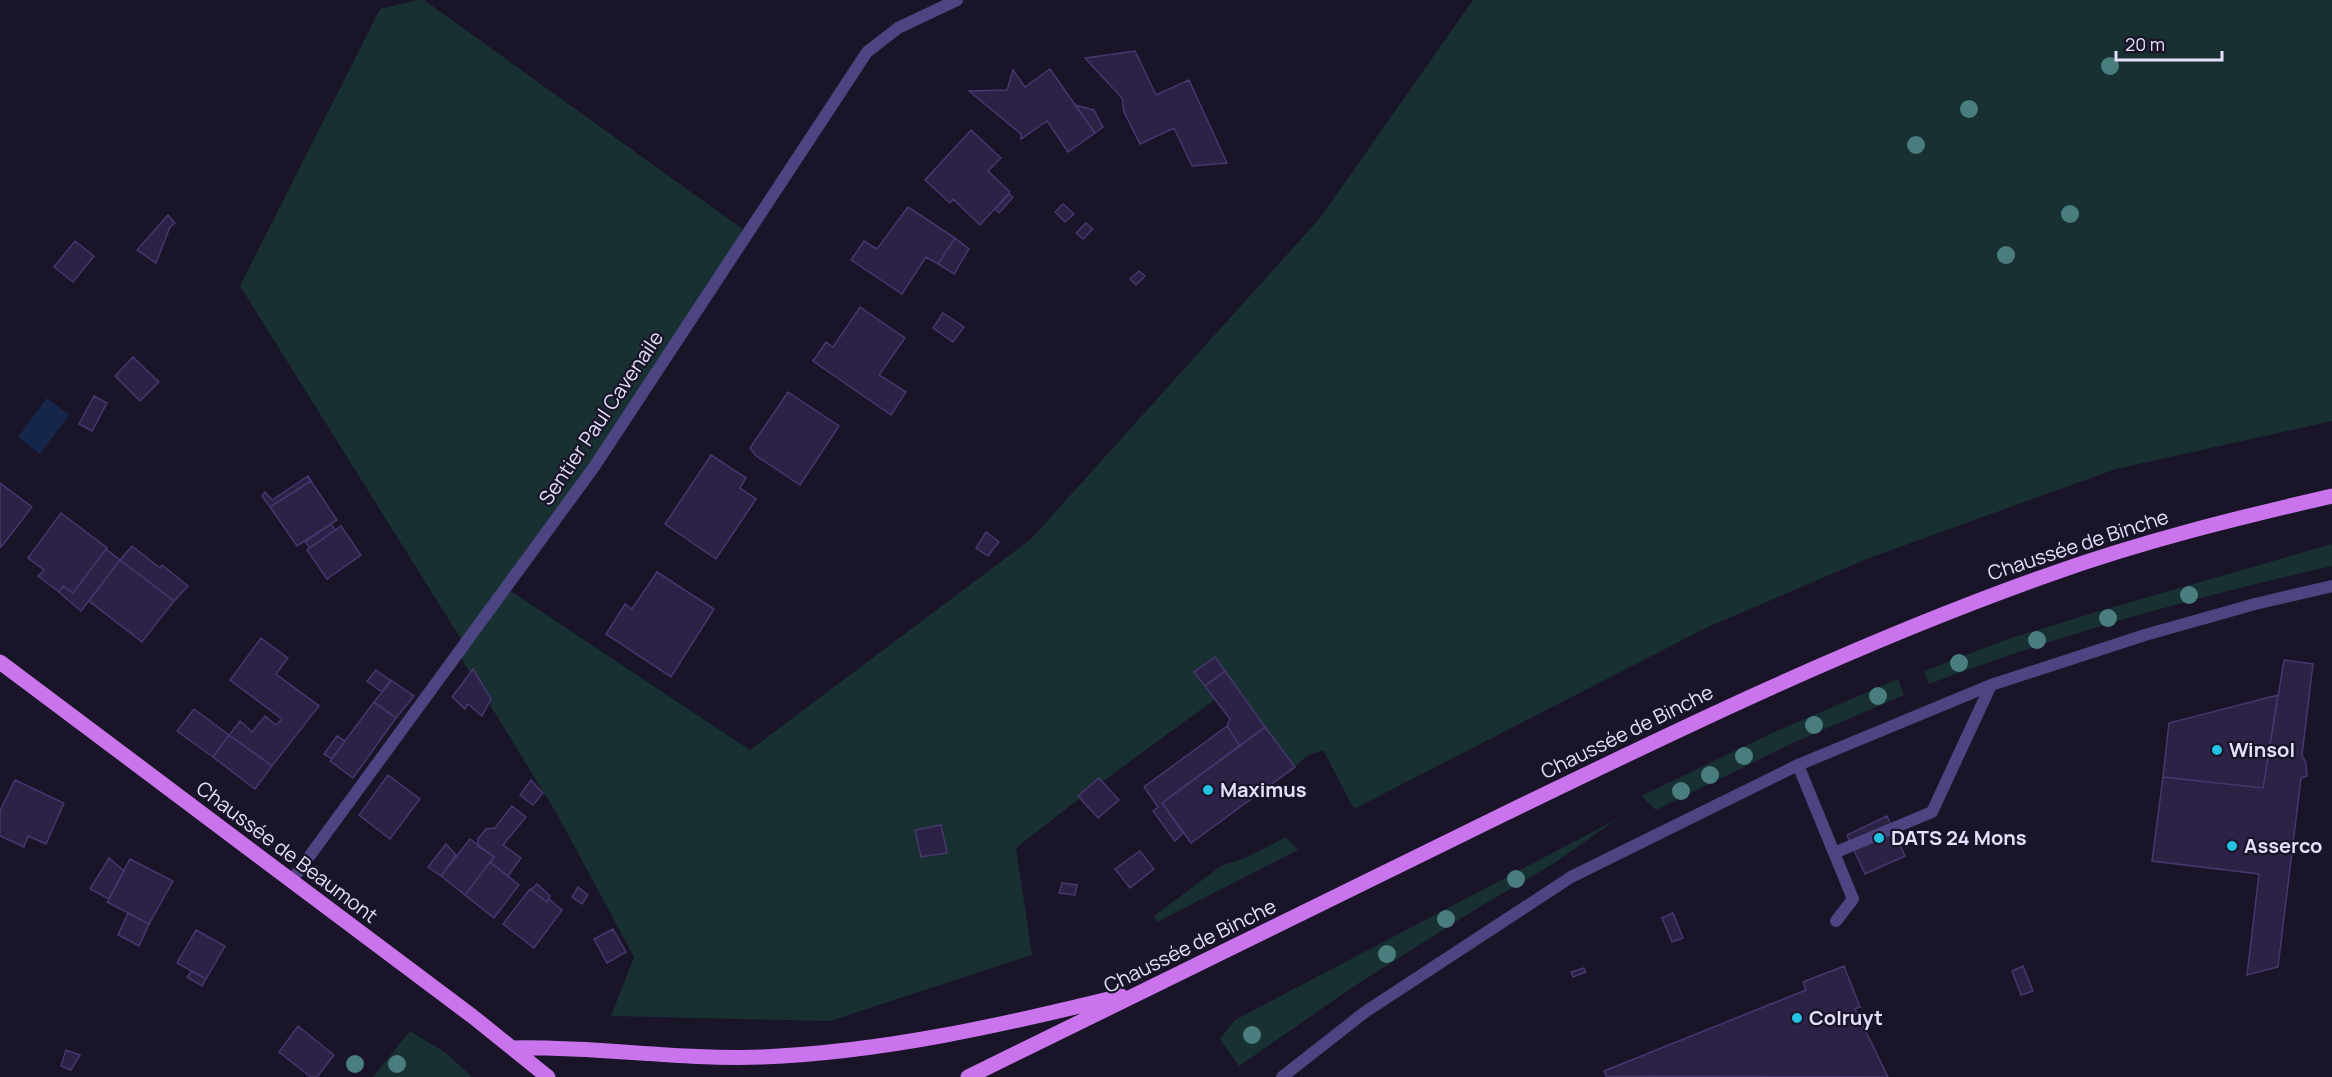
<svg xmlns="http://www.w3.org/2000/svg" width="2332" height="1077" font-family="Manrope,sans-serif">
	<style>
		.green { fill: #183031 }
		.water { fill: #16264a }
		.building { fill: #2c2246; stroke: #47376f; stroke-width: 1.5 }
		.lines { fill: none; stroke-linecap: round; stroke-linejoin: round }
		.lane { stroke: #4c4581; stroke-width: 12 }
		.street { stroke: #4c4581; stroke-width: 12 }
		.primary { stroke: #c974ed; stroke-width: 15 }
		.tree { fill: #4a7d7d }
		.poi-dot { fill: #23c1e2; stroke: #191428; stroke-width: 2 }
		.labels { text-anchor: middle; stroke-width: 4.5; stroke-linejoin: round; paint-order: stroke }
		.street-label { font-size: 20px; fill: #e4dffb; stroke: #191428 }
		.poi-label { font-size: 20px; font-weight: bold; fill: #e4dffb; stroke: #191428; text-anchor: start }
	</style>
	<rect width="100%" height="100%" fill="#191428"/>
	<path class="green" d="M417 0H424L748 233 506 588 750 750 1031 539 1320 218 1473 0H2332V421L2116 469 1869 558 1708 627 1354 809 1323 750 1307 756 1289 772 1232 687 1084 795 1016 848 1032 955 830 1021 611 1016 634 957 557 814 458 653 464 644 240 286 380 9Z
		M2332 544V566C2195 597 2061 634 1929 684L1924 671 2008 639 2096 612Z
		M1898 679 1904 695 1795 742 1656 810 1641 796 1772 733Z
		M1617 819 1553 864 1481 906 1356 985 1239 1066 1220 1039 1235 1020Z
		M1286 837 1298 850 1157 922 1154 916 1221 866 1245 858Z
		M410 1031 446 1053 472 1077H373Z"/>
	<path class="water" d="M47 398 69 415 40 454 18 437Z"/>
	<path class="building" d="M1135 51 1156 95 1189 80 1227 163 1192 166 1174 128 1140 144 1124 112 1122 98 1085 58Z
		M1050 69 1095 133 1068 152 1047 121 1021 139V134L969 91 1007 90 1013 70 1025 87Z
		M1075 105 1094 110 1103 127 1095 133Z
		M971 130 1001 158 988 171 1010 192 980 225 953 199 950 203 925 180Z
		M1009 194 1013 197 999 213 995 209Z
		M1063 204 1074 214 1065 222 1055 212Z
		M908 207 955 238 938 264 926 257 902 294 851 260 864 241 877 249Z
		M168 215 175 223 170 227 156 263 137 250Z
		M1086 223 1093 229 1083 239 1076 233Z
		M955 238 969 249 954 274 938 264Z
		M75 241 94 256 73 282 54 267Z
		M1139 271 1145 276 1136 285 1130 279Z
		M860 307 905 338 879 375 906 392 891 415 813 361 826 342 833 347Z
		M943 313 964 327 953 342 933 328Z
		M133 357 159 382 140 401 115 376Z
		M788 392 839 426 800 485 755 455 750 448Z
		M94 396 107 403 92 431 79 424Z
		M711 455 746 478 740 488 756 499 716 559 665 524Z
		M308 476 311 481 270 507 275 514 262 496 265 492 272 500Z
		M311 481 337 520 297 546 270 507Z
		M0 483 32 507 1 547 0 546Z
		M61 513 107 548 73 593 63 586 59 592 38 576 44 570 28 558Z
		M331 524 335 530 310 548 305 542Z
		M341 526 361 555 327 579 307 550Z
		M986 532 999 542 988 556 976 548Z
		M132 546 160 568 162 565 188 586 174 601 120 560Z
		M106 549 120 560 81 611 59 592 63 586 73 593Z
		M120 560 174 601 142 642 89 601Z
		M657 572 714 609 671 677 606 634 625 604 632 609Z
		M261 638 288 658 276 674 319 706 272 766 229 735 240 721 252 732 265 716 276 725 282 719 230 680Z
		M1215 657 1225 671 1205 686 1194 672Z
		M2284 660 2313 664 2302 755 2306 763 2307 776 2301 778 2278 967 2247 975 2259 874 2152 861 2163 777 2263 788Z
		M473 669 491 699 482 716 468 704 465 709 452 697Z
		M376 670 391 681 382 692 367 681Z
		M1225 671 1265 727 1240 746 1227 726 1230 719 1205 686Z
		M391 680 414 696 396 718 374 702Z
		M2278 695 2263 788 2163 777 2169 723Z
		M374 702 396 718 353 778 330 761Z
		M194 709 229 735 213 757 177 731Z
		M1227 726 1240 746 1162 803 1183 833 1175 841 1153 811 1158 807 1144 787Z
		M1265 727 1295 767 1191 843 1162 803Z
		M229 735 272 766 255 789 213 757Z
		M337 736 345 741 332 759 324 754Z
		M388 775 420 799 390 839 359 815Z
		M1099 778 1119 800 1098 818 1078 796Z
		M15 780 64 803 46 844 28 836 24 847 0 836V811Z
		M531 780 543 793 533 805 520 795Z
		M512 806 526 817 503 845 521 858 508 876 490 862 494 857 478 846V839L486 829 495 828Z
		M1887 816 1905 856 1865 874 1847 835Z
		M941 825 947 853 921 857 915 830Z
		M470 839 494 857 465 895 441 876Z
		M446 844 456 855 441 876 428 867Z
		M1140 851 1154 869 1130 888 1115 869Z
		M109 858 124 871 109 899 90 889Z
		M130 859 173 881 149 924 107 902Z
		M490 862 519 885 494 918 465 895Z
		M1062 883 1077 885 1075 895 1059 893Z
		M537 884 550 896 547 902 531 890Z
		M578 887 588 895 582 904 572 897Z
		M530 889 547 902 549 899 562 910 534 948 503 924Z
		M128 913 149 924 139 946 118 935Z
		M1673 913 1683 938 1672 942 1662 918Z
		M613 929 626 952 607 963 594 939Z
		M196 930 225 946 206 979 177 963Z
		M1844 966 1860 1007 1855 1009 1888 1077 1606 1076 1604 1071 1806 990 1803 982Z
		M2023 966 2033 991 2021 995 2012 971Z
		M1584 968 1586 972 1573 977 1571 972Z
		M192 971 206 979 202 986 187 977Z
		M298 1026 334 1055 317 1077H311L279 1052Z
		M66 1050 80 1055 71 1070 61 1066Z"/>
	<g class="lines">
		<path class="lane" d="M1798 765 1853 899 1836 921
			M1834 853 1932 812 1991 685"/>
		<path class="street" d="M292 880 594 467 867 52 898 28 957 0
			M1282 1077 1365 1012 1571 877 1798 765 1991 685 2145 635 2255 604 2332 586"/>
		<path class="primary" d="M0 662 472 1016 548 1077
			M512 1048C595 1046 679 1060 762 1057 884 1052 1003 1025 1121 996
			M968 1077C1145 992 1321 904 1498 817 1679 729 1861 641 2051 574 2143 541 2237 518 2332 496"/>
	</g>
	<g class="tree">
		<circle cx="2110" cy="66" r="9"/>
		<circle cx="1969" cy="109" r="9"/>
		<circle cx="1916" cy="145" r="9"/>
		<circle cx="2070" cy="214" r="9"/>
		<circle cx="2006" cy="255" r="9"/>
		<circle cx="2189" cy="595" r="9"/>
		<circle cx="2108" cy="618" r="9"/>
		<circle cx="2037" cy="640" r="9"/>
		<circle cx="1959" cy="663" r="9"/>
		<circle cx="1878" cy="696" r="9"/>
		<circle cx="1814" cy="725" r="9"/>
		<circle cx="1744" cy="756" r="9"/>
		<circle cx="1710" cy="775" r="9"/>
		<circle cx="1681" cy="791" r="9"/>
		<circle cx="1516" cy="879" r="9"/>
		<circle cx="1446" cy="919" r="9"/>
		<circle cx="1387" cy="954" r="9"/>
		<circle cx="1252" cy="1035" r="9"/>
		<circle cx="355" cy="1064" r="9"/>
		<circle cx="397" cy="1064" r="9"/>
	</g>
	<g class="poi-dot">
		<circle cx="2217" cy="750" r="6"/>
		<circle cx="1208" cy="790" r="6"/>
		<circle cx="1879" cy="838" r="6"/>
		<circle cx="2232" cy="846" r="6"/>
		<circle cx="1797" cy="1018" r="6"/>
	</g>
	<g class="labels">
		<g class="street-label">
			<text transform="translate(601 418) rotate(-56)" y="7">Sentier Paul Cavenaile</text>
			<text transform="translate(2078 545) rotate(-18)" y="7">Chaussée de Binche</text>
			<text transform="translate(1627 732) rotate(-26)" y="7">Chaussée de Binche</text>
			<text transform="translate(287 852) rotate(37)" y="7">Chaussée de Beaumont</text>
			<text transform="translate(1190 946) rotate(-26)" y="7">Chaussée de Binche</text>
		</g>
		<g class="poi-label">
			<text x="2229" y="757">Winsol</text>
			<text x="1220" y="797">Maximus</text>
			<text x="1891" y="845">DATS 24 Mons</text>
			<text x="2244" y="853">Asserco</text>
			<text x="1809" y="1025">Colruyt</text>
		</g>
	</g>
	<path d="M2116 51v9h106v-9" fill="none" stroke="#e4dffb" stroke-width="3"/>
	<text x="2125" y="51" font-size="18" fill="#e4dffb" stroke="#191428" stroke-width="4.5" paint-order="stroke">20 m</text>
</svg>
